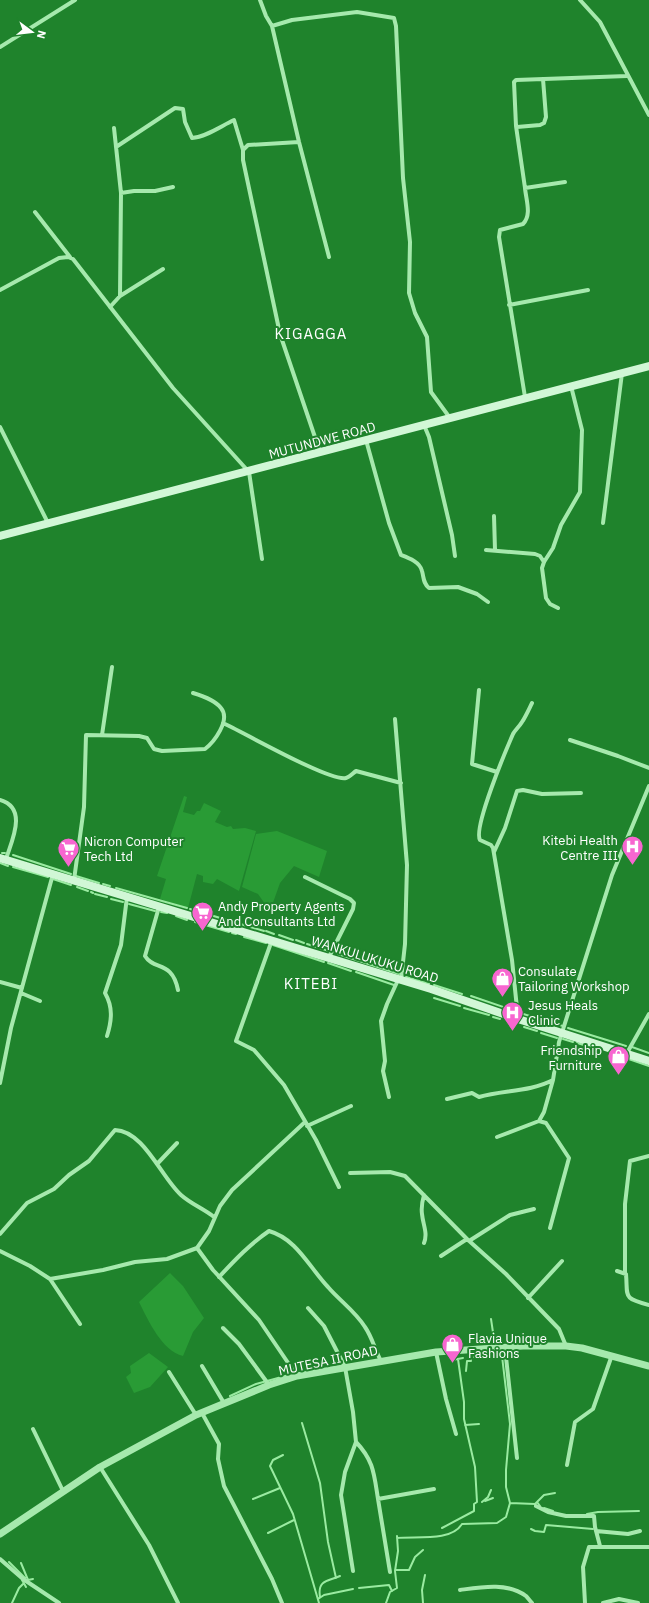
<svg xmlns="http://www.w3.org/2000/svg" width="649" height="1603" font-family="'IBM Plex Sans',sans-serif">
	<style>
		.green { fill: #299b35 }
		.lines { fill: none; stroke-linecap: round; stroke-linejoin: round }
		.stream { stroke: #9aeba1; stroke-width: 2 }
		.minor { stroke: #a6e9ad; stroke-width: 4 }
		.tertiary { stroke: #a6e9ad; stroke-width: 7 }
		.secondary { stroke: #d1f7d6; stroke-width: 8 }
		.labels { text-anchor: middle; stroke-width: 4; stroke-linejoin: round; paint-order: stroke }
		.street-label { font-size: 13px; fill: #fff; stroke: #1f832c }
		.poi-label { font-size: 13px; fill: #fff; stroke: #1f832c; text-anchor: start }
		.quarter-label { font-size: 15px; letter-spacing: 1px; fill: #fff; stroke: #1f832c }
	</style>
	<rect width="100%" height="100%" fill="#1f832c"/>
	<path class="green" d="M184 796 187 797 183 812 194 815 197 811H200L204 803 221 811 215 822 227 827 231 826 233 829 245 828 256 831 239 891 217 879 213 884 203 882V876L197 874 188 908 160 899 166 879 157 876Z
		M277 831 327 851 319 877 294 866 280 883 270 911 258 894 242 887 256 834Z
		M170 1273 183 1286 204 1318 193 1332 183 1356C162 1351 148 1320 139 1302Z
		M149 1353 168 1367 150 1387 134 1393 126 1377 131 1373 130 1366Z"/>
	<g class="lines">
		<path class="stream" d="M2 853H5
			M13 855 71 874
			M0 863 8 866
			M13 867 48 877
			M76 876 99 883
			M53 879 71 885
			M103 884 110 886
			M77 887 88 891
			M116 888 187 908
			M91 892 93 893
			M95 894 107 897
			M111 899 123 902
			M129 904 155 911
			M190 909 264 931
			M161 912 167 913
			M176 916 187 920
			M195 922 229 932
			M247 926V920
			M266 931 274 934
			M232 933 236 934
			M279 935 293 940
			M244 937 266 943
			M296 940 304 943
			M307 944 329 951
			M273 945 324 962
			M338 954 399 974
			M328 963 351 971
			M356 972 394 985
			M406 977 429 984
			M434 985 462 994
			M471 996 515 1011
			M434 998 460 1006
			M464 1008 489 1015
			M520 1013 563 1026
			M493 1017 500 1019
			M507 1021 516 1024
			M524 1027 537 1031
			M568 1028 626 1046
			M541 1033 557 1038
			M563 1039 573 1042
			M577 1043 601 1050
			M632 1047 649 1053
			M620 1056 649 1066
			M491 1319 494 1339
			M452 1360 463 1358
			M466 1371 467 1361H471L470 1357
			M230 1396 256 1384 289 1375
			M302 1423 320 1483 328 1542 336 1578
			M465 1425 479 1424
			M283 1455 273 1460 270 1466 293 1514 319 1603
			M253 1499 280 1488
			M485 1501 493 1498
			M482 1502 488 1497 491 1490
			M537 1502 540 1506
			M510 1503 535 1504 544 1495 555 1493
			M544 1508 553 1511
			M587 1514 598 1512 639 1511
			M442 1528 474 1511V1504L477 1502 475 1467 464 1419V1402L458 1359
			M531 1529 535 1531 544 1532 546 1525 593 1529
			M268 1533 294 1520
			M397 1538C416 1536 451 1542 462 1524L497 1523 506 1517 510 1503 506 1487V1470L510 1424 502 1356 474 1357
			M9 1562 25 1578
			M21 1563 28 1580
			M395 1570H409L415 1557 423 1550
			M22 1580 26 1587
			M28 1580 33 1579
			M359 1588 389 1585 392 1591
			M320 1597C317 1579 330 1581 340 1576
			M318 1599 324 1595 353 1589
			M12 1603 19 1588 24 1583
			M386 1603 390 1592 397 1588 395 1571 398 1551 397 1536
			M423 1603 422 1590 425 1575"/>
		<path class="minor" d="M260 0 266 16 272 26
			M580 0 600 22 649 115
			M0 47 75 0
			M517 127 540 125 544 123 546 117 543 79
			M114 128 121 193 120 296
			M299 142 248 145 243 150V160L280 334 320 452
			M116 147 175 108 183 109 185 122 192 138C206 137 221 126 234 120L243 150
			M525 188 516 126 514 82 516 80 627 76
			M121 193 134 191H155L173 187
			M35 212 70 257
			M329 257 299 142 272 26 292 20 357 12 394 18 396 26 403 178 410 242 409 293 415 313 427 337 431 392 450 418
			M0 290 59 258 68 257 73 259 173 388 249 472 262 559
			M509 305 588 290
			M110 307 120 296 163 269
			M525 397 499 237 500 230 523 224C532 215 526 200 525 188L565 182
			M424 425 429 437 452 535 455 556
			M0 427 48 523
			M366 440 389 523 401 555C409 558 420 562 422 571 424 578 423 583 429 588L458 587 477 594 488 602
			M494 516 495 550
			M603 523 622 373
			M486 550 535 554 540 556 544 562
			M558 608 550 604 546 598 542 568 544 562 553 548 561 525 580 492 582 430 571 386
			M479 690 472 764 497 772
			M395 719 407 865 405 944 401 980
			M223 723C243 732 330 782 346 778 350 777 353 773 356 771L401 783
			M102 735 112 667
			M570 740 618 756 649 768
			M0 800C28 808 12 840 6 859
			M494 852 505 828 517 791 523 790 542 794 581 793
			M305 877 350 899 354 903 353 909 329 957
			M74 880 84 807 86 735 139 736 147 738 154 749 162 751 205 749C214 742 231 720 221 708 215 700 203 696 193 693
			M159 907 145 956C154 971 172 960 178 990
			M272 940 236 1041 254 1050 284 1085 316 1140 339 1187
			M0 982 22 988
			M21 993 40 1001
			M518 1018 512 960 493 848 491 845 480 840C473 828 506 750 513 734 515 730 519 727 522 722 526 716 529 709 532 703
			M107 1036C112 1020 113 1007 105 993L121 945 127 897
			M627 1053 649 1014
			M0 1083 11 1028 53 874
			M389 1097 383 1071 385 1061 381 1021 387 1004 398 980
			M447 1099 472 1093 479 1097C503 1090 530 1092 553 1080L559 1042 612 875 649 786
			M539 1121 546 1123 569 1158 550 1228
			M307 1126 351 1106
			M497 1137 539 1121 544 1112 553 1080
			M158 1163 177 1143
			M350 1173 390 1172 405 1176 467 1239
			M0 1234 27 1203 54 1189 69 1175 89 1161 115 1130C144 1131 161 1177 181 1195 191 1204 204 1209 214 1217
			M469 1241 510 1215 534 1209
			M424 1243C428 1233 423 1225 422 1214 421 1207 422 1202 424 1195
			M197 1248 213 1270 259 1320 297 1376
			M0 1251 30 1266 50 1279
			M441 1256 467 1239 506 1274 559 1329 566 1346
			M617 1271 626 1274C628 1297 622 1298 649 1305
			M625 1273V1204L630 1161 649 1156
			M219 1277C235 1260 250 1244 269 1231 297 1239 309 1267 328 1287 340 1301 355 1311 365 1327 372 1337 375 1350 381 1361
			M528 1298 562 1261
			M308 1308 324 1326 345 1367 353 1412 356 1442 345 1472 341 1495 353 1571
			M80 1324 50 1279 103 1270 135 1262 167 1259 197 1248 209 1231 220 1206 232 1190 305 1122
			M223 1328 239 1344 269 1385
			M505 1348 517 1458
			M436 1352 446 1399 456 1434
			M202 1366 224 1403
			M169 1372 196 1415
			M202 1413 219 1444 218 1459 224 1486 272 1579 282 1603
			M33 1429 63 1491
			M356 1442C374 1461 374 1474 378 1499
			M567 1465 575 1422 593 1409 612 1355
			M100 1467 149 1545 178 1603
			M536 1506 548 1512 566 1516H594L595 1527 600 1546
			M596 1531 628 1534 640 1531
			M0 1559 23 1579 59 1603
			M390 1572 378 1499 434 1489
			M460 1590C481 1587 507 1582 526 1596 528 1598 530 1601 532 1603
			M585 1603 583 1567 589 1547H649
			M603 1603 619 1599 638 1603"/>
		<path class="tertiary" d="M0 1534 100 1467 196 1415 269 1385 297 1376 436 1352 523 1346H566L582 1348 649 1366"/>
		<path class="secondary" d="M0 536 649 366
			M0 858 431 989 518 1019 649 1061"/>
	</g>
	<defs>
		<symbol id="hospital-pin" viewBox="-11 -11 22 30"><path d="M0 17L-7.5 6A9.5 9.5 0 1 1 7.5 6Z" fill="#f766d0" stroke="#1f832c"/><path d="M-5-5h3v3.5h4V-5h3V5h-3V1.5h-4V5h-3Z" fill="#fff"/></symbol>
		<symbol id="supermarket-pin" viewBox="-11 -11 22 30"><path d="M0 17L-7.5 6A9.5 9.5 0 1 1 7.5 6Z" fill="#f766d0" stroke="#1f832c"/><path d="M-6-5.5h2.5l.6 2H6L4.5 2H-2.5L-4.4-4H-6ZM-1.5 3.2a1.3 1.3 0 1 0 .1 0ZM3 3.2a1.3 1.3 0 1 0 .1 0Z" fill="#fff"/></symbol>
		<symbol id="shop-pin" viewBox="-11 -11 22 30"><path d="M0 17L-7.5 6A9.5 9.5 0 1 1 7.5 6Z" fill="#f766d0" stroke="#1f832c"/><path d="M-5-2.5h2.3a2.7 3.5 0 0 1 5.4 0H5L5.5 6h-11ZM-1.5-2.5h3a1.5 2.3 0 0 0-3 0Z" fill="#fff"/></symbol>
	</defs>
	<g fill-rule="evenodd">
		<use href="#hospital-pin" x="620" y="834" width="25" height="34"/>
		<use href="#supermarket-pin" x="56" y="836" width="25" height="34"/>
		<use href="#supermarket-pin" x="190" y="900" width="25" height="34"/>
		<use href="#shop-pin" x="490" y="966" width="25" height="34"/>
		<use href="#hospital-pin" x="500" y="1000" width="25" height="34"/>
		<use href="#shop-pin" x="606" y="1044" width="25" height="34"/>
		<use href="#shop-pin" x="440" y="1332" width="25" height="34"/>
	</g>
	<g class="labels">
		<g class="street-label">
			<text transform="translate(322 440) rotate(-15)" y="5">MUTUNDWE ROAD</text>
			<text transform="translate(375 959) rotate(17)" y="5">WANKULUKUKU ROAD</text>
			<text transform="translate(328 1360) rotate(-12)" y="5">MUTESA II ROAD</text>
		</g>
		<g class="poi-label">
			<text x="618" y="845" text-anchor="end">Kitebi Health<tspan x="618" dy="15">Centre III</tspan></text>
			<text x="84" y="846">Nicron Computer<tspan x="84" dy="15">Tech Ltd</tspan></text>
			<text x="218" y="911">Andy Property Agents<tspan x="218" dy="15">And Consultants Ltd</tspan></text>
			<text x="518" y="976">Consulate<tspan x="518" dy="15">Tailoring Workshop</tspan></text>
			<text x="528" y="1010">Jesus Heals<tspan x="528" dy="15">Clinic</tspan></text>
			<text x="602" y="1055" text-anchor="end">Friendship<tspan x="602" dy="15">Furniture</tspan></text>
			<text x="468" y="1343">Flavia Unique<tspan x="468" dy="15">Fashions</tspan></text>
		</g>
		<g class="quarter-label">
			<text x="311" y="339">KIGAGGA</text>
			<text x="311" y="989">KITEBI</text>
		</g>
	</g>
	<g transform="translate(32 32) rotate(105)" stroke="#1f832c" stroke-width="3" paint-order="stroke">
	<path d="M0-3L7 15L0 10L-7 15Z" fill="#ffffff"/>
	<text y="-6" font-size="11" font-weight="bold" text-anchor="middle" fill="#ffffff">N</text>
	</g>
</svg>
